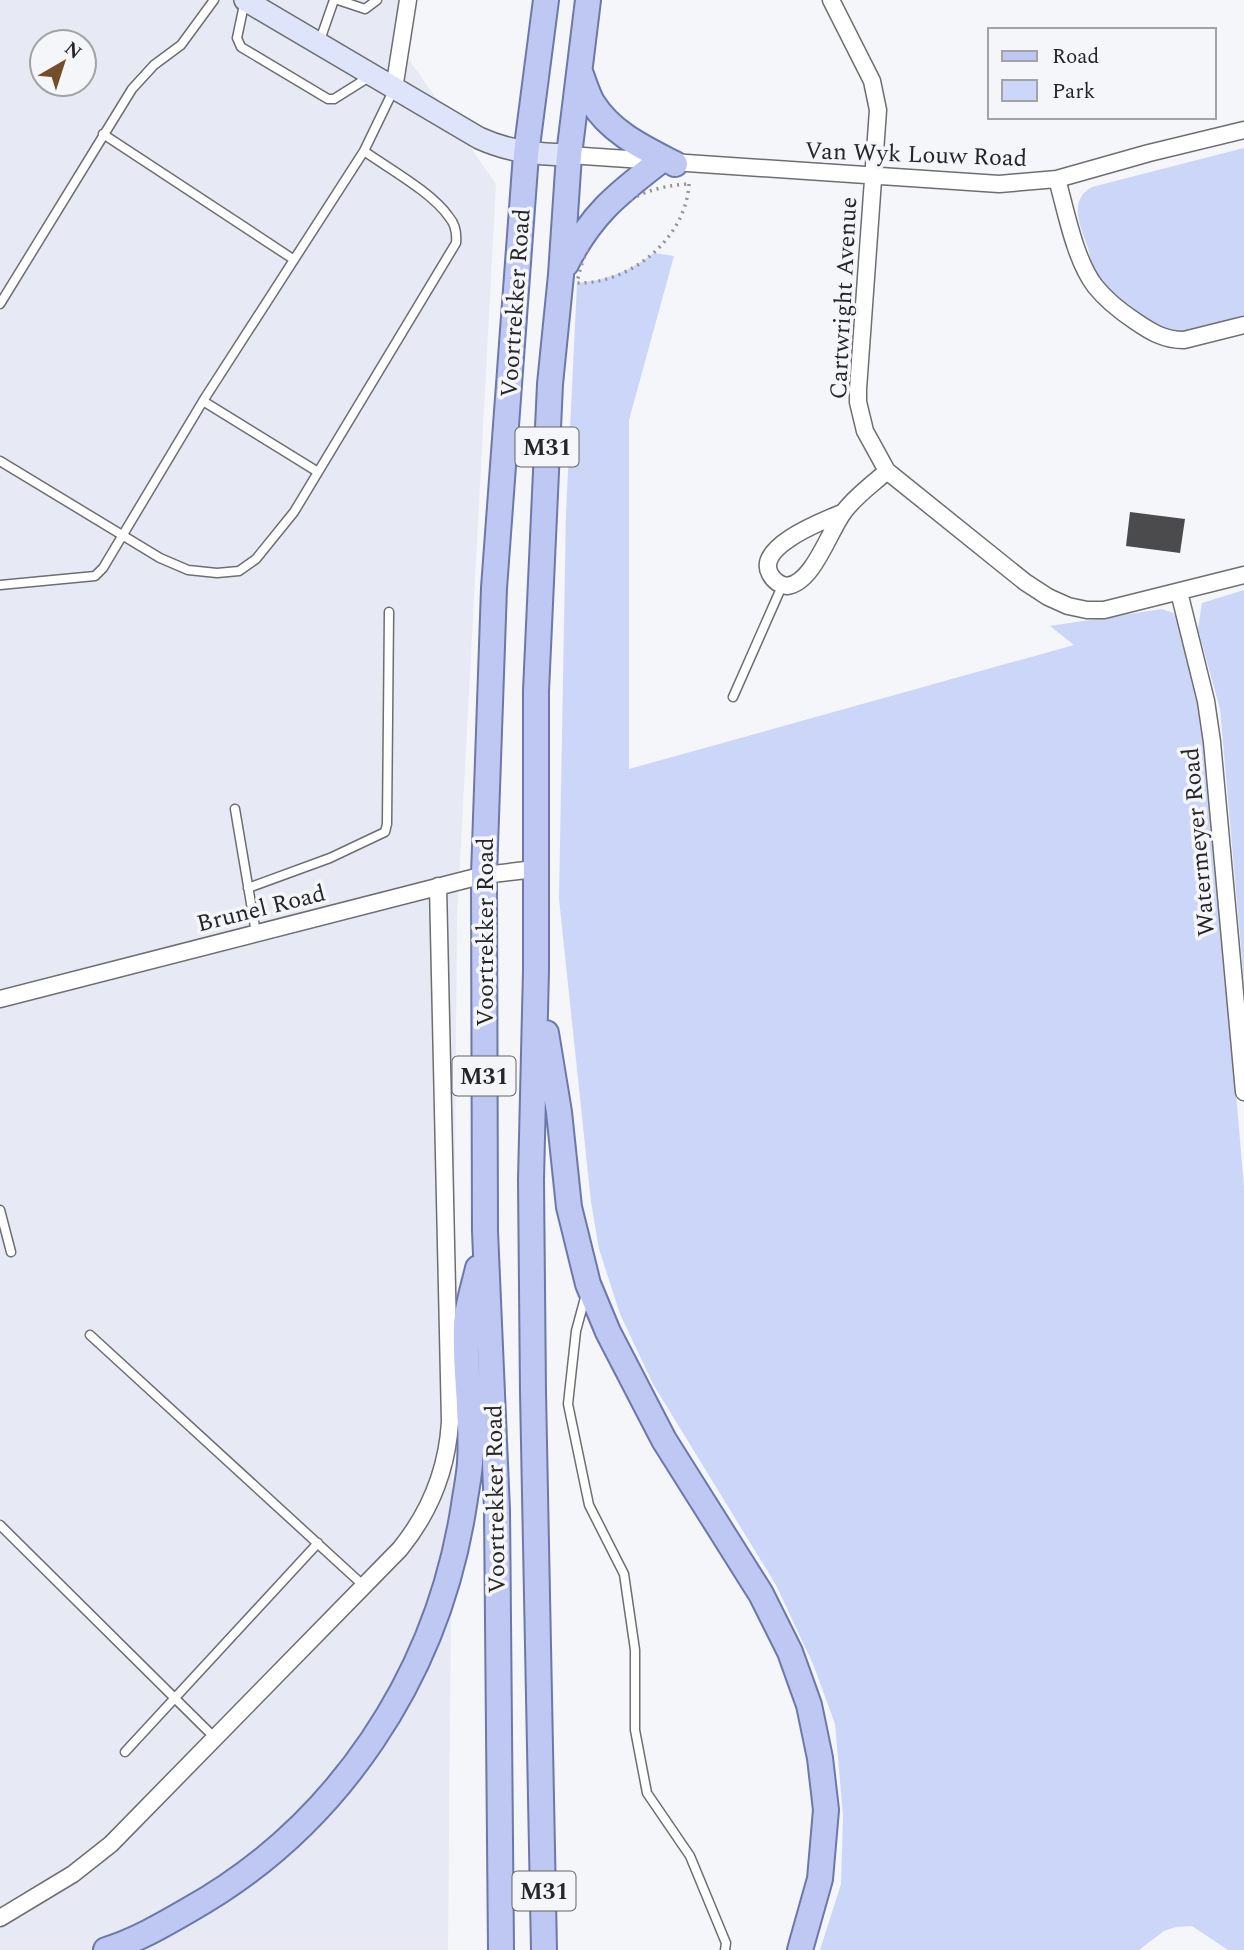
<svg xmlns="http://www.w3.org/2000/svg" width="1244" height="1950" font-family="Spectral,serif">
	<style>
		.built { fill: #e7eaf4; fill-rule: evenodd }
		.green { fill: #ccd6f9 }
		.building { fill: #4b4b4e }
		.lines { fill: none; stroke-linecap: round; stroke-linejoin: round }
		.service-casing { stroke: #6d6e70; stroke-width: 11 }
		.minor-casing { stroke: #6d6e70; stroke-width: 19 }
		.secondary-casing { stroke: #6d6e70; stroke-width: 24 }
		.primary-casing { stroke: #6c78a7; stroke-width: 28 }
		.path { stroke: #929395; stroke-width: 3.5; stroke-dasharray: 2 5; stroke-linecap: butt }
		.service { stroke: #fff; stroke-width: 8 }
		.minor { stroke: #fff; stroke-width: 16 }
		.secondary { stroke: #dee4f9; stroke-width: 21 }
		.primary { stroke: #bec8f3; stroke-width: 24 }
		.labels { text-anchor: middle; stroke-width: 7; stroke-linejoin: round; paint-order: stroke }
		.shield { fill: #f5f6f9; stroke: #646467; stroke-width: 2 }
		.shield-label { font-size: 23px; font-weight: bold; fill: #262628 }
		.street-label { font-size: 24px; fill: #262628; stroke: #f5f6f9 }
	</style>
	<rect width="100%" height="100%" fill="#f5f6f9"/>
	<path class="built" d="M0 0H400L394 38 496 184 457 919 448 1950H0ZM42 42H84V84H42Z"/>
	<path class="green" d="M1244 148V315C1224 321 1191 334 1171 332 1151 329 1106 292 1096 274 1092 266 1090 256 1088 248 1081 227 1067 201 1092 187Z
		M654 253 674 256 629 420V769L1074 645 1050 626 1162 609 1173 613 1180 622 1206 741 1244 1187V1950H1228L1192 1926 1176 1927 1164 1931 1139 1950H820L841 1884 843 1815 835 1724 813 1664 776 1585 653 1384 620 1314 599 1249 591 1202 559 899 566 513 577 283C607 281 631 270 654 253Z
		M1244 590V982L1220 709 1198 629 1202 603Z"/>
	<path class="building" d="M1130 512 1185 519 1180 553 1126 546Z"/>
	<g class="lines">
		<defs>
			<path id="service" d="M245 0 237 38 241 47 328 99H334L369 77
				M338 0 365 9 377 0
				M319 43 334 0
				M103 134 293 259
				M0 304 132 89 154 65 181 45 214 0
				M203 401 318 472
				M0 461 160 558 188 570 217 573 239 571 256 559 294 512 456 243C457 233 456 225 449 217 433 193 388 168 364 151
				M0 585 95 576 103 568 203 401 364 151 394 89
				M733 697 782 586
				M235 809 256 933
				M248 888 330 858 385 832 387 824 389 612
				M0 1210 11 1252
				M586 1294 576 1331 568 1404 589 1505 624 1574 635 1650V1730L647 1793 690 1856 726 1943 725 1950
				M90 1335 364 1586
				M0 1525 215 1738
				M125 1752 318 1543"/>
			<path id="minor" d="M831 0 872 81 878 110 858 389V402L865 431 887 471 1025 582 1048 597 1068 606 1087 610H1104L1244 575
				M394 89 408 0
				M569 155 999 184 1057 179 1149 153 1244 130
				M1057 179C1066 211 1075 260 1095 286 1106 300 1120 311 1135 321 1151 332 1164 340 1184 340L1244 325
				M844 512C825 520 755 546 770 574 774 581 779 585 787 586 813 583 829 532 843 513 854 497 873 484 887 471
				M1179 592 1206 701 1212 742 1244 1092
				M0 999 484 875 535 869
				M0 1918 73 1874 111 1844 400 1549C430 1512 447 1470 450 1422L438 886"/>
			<path id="secondary" d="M245 0 479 138C510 152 535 154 569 155"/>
			<path id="primary" d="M580 72C584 82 587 93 592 102 611 133 644 148 675 164
				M566 264C591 215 616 195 659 162
				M546 1033 559 1112 569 1207 588 1284 608 1332 664 1440 761 1594 790 1652 809 1705 820 1758 826 1810 820 1879 800 1950
				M106 1950C135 1941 161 1926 187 1911 338 1827 438 1675 464 1505 466 1491 469 1477 470 1463 473 1417 464 1371 466 1325 467 1306 474 1286 478 1268
				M501 1950 497 1510 485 1231 484 875 494 588 526 154 546 0
				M544 1950 533 1392 531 1180 536 970V691L550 384 561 275 569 155 588 0"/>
		</defs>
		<use href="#service" class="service-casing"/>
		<use href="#minor" class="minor-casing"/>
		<use href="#secondary" class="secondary-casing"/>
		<use href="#primary" class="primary-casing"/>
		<path class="path" d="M689 184C686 238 631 284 577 283 589 222 626 187 689 184Z"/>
		<use href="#service" class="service"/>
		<use href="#minor" class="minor"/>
		<use href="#secondary" class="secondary"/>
		<use href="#primary" class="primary"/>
	</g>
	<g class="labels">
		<g class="shield">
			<rect x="515.5" y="427.5" width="63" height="39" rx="5"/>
			<rect x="452.5" y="1056.5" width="63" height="39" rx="5"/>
			<rect x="512.5" y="1871.5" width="63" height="39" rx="5"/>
		</g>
		<g class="shield-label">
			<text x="547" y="455">M31</text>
			<text x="484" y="1084">M31</text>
			<text x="544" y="1899">M31</text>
		</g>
		<g class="street-label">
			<text transform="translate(916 154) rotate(2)" y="8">Van Wyk Louw Road</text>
			<text transform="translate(843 298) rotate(-87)" y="8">Cartwright Avenue</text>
			<text transform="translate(515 303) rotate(-86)" y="8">Voortrekker Road</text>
			<text transform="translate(1198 842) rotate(-95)" y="8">Watermeyer Road</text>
			<text transform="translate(261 908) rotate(-14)" y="8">Brunel Road</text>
			<text transform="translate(485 932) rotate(-90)" y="8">Voortrekker Road</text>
			<text transform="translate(495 1499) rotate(-91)" y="8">Voortrekker Road</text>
		</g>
	</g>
	<rect x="988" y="28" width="228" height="91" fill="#f5f6f9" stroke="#a2a3a5" stroke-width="2"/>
	<rect x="1002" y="51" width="35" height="10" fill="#bec8f3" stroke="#a2a3a5" stroke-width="2"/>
	<text x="1052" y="63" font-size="21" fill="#262628">Road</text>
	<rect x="1002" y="80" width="35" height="21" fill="#ccd6f9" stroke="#a2a3a5" stroke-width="2"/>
	<text x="1052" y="98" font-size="21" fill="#262628">Park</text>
	<g transform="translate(63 63) rotate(39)"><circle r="33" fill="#f5f6f9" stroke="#a2a3a5" stroke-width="2"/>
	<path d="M0-5L12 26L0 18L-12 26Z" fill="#734e2a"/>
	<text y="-10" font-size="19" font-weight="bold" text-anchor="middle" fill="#262628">N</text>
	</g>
</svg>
